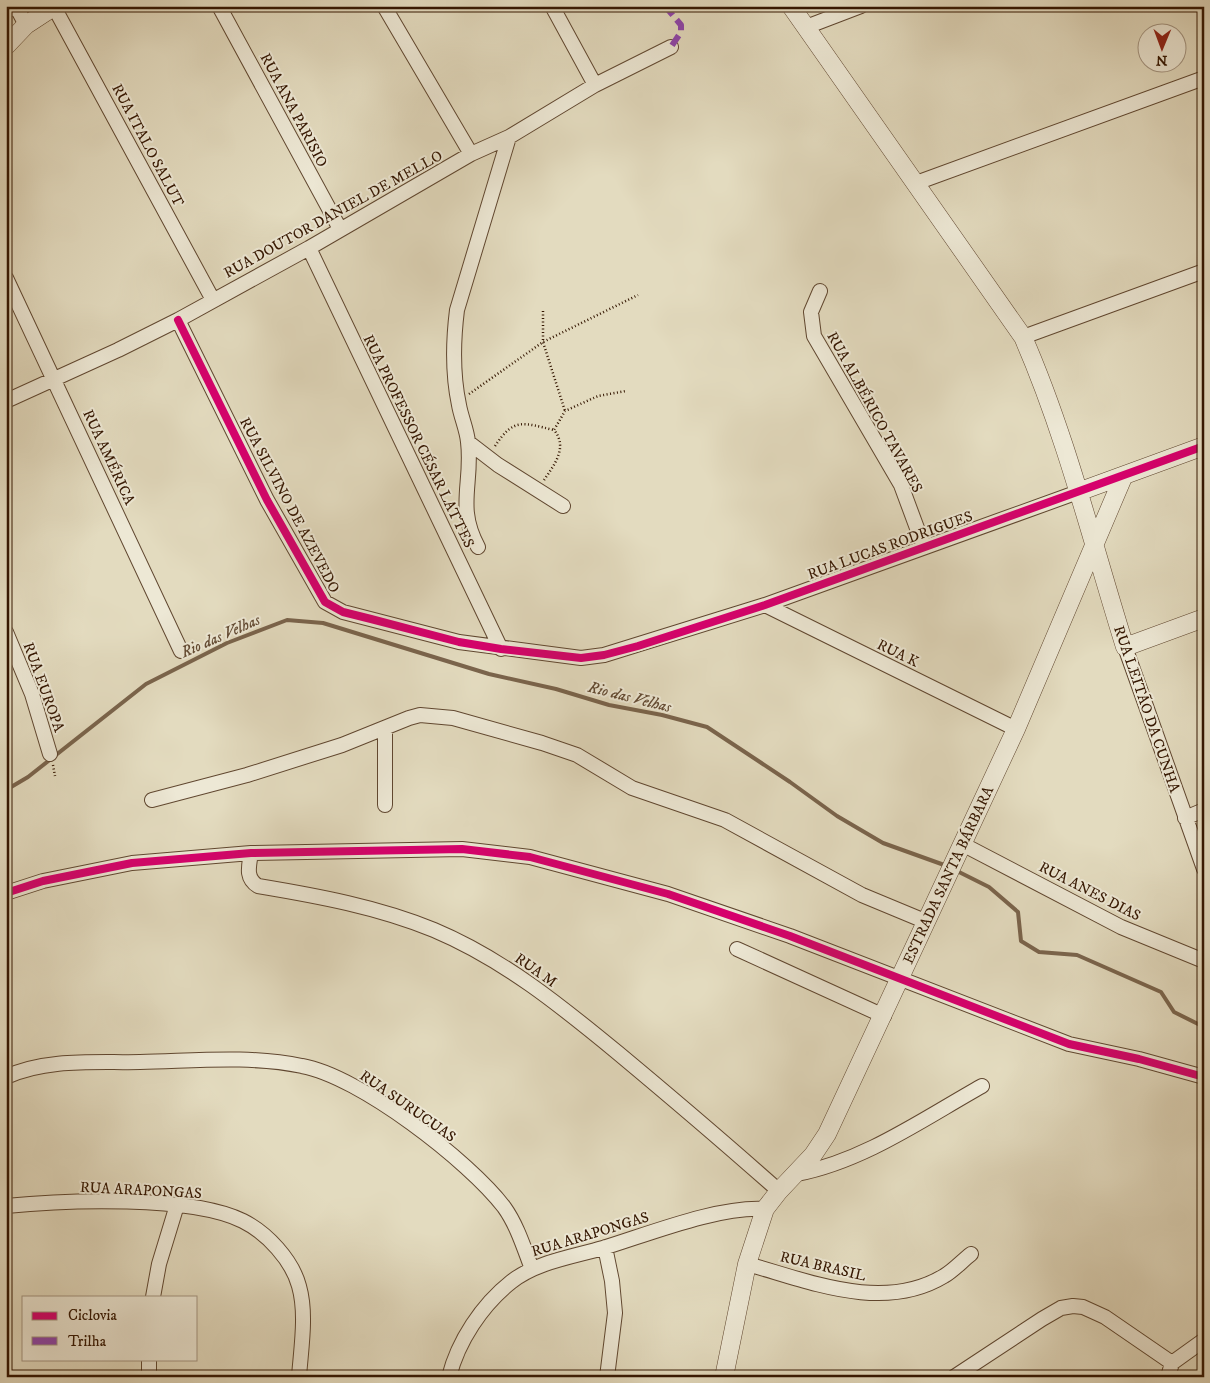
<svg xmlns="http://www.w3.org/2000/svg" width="1210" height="1383" font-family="'IM FELL DW Pica',serif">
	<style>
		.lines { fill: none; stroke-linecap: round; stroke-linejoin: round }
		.stream { stroke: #7a644c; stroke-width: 4 }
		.minor-casing { stroke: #604730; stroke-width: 16 }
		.tertiary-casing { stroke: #604730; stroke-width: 19 }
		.path { stroke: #341601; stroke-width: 2.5; stroke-dasharray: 1 2.5; stroke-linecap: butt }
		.minor { stroke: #ede8d5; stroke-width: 14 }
		.tertiary { stroke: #ede8d5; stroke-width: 18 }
		.quiet { stroke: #8e44ad; stroke-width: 6; stroke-dasharray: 12 6; stroke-linecap: butt }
		.cycleway-casing { stroke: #ede8d5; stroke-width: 11 }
		.cycleway { stroke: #d6006c; stroke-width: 8 }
		.labels { text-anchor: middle; stroke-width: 4; stroke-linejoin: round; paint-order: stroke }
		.street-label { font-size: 15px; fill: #341601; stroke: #ede8d5 }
		.water-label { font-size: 16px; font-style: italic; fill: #624a33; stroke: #ede8d5 }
	</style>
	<rect width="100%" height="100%" fill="#e3dbbf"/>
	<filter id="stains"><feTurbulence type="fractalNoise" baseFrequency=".004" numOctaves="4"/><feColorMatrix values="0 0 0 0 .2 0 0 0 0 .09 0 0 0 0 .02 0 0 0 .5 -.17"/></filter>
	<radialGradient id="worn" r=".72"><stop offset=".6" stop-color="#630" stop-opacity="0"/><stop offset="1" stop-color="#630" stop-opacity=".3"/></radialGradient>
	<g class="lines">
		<path class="stream" d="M6 790 28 777 146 684 227 643 287 620 323 623 489 674 556 689 609 705 662 715 707 727 790 782 837 816 883 843 947 866
			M955 870 989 887 1018 912 1021 941 1039 952 1077 955 1161 992 1174 1012 1204 1027"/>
		<defs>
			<path id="minor" d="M219 6 340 229
				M384 6 471 154
				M552 6 595 85
				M6 7 18 10 26 25
				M54 7 213 300
				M806 27 861 6
				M916 183 1204 78
				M309 248 501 649
				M6 278 181 651
				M820 291 811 312 814 336 901 485 924 547
				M178 320 267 500 325 602 343 612 459 642 581 658 604 655 765 605 1078 492
				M1023 337 1204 271
				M6 401 118 350 178 320 309 248 471 154 509 137 595 85 671 47
				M468 442 498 465 563 506
				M478 547C456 507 473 483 468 442 467 430 461 417 459 405 452 372 453 342 457 310L509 137
				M765 605 1016 729
				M6 632 32 694 50 754
				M1125 647 1204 869
				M385 728V805
				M152 800 247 775 342 745 409 718 420 715 453 718 542 743 577 755 632 788 725 820 862 895 927 922
				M1185 818 1204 810
				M964 845 1121 927 1204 961
				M251 853C249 866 245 878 258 886 318 896 378 907 434 930 503 959 561 1006 618 1053 672 1098 726 1144 779 1191
				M6 893 43 881 132 863 251 853 462 849 530 857 668 894 790 936 1069 1044 1139 1059 1204 1077
				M737 949 884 1016
				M6 1077C47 1058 97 1063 140 1062 194 1061 249 1055 302 1066 359 1076 469 1161 504 1207 517 1225 524 1248 532 1269
				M797 1174C864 1161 923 1119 982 1086
				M6 1206C65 1200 191 1195 243 1221 267 1233 292 1260 299 1286 307 1314 301 1348 299 1377
				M605 1247 612 1281 615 1313 607 1377
				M747 1264C809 1281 883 1313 944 1276 953 1271 962 1261 971 1254
				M153 1297 159 1264 177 1205
				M1172 1363 1204 1340
				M149 1377V1359
				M449 1377C458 1341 482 1305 511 1282 536 1262 572 1257 603 1248 649 1234 718 1206 765 1209
				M954 1377 1042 1319 1061 1308 1073 1306 1083 1307 1105 1317 1172 1363 1168 1377"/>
			<path id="tertiary" d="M791 6 1023 337C1066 435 1093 545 1125 647L1204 618
				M6 46 26 25 55 6
				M1078 492 1204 446
				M724 1377 747 1264 765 1209 779 1191 813 1155 827 1134 1016 729 1124 475"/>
		</defs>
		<use href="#minor" class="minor-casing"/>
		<use href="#tertiary" class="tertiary-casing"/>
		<path class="path" d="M543 311V342L565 411
			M469 394 543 342 638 295
			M495 446C514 417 523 423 554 430
			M544 480C555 464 568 447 554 430L565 411 598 396 626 391
			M53 765 55 776"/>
		<use href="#minor" class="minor"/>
		<use href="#tertiary" class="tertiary"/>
		<path class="quiet" d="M665 6 681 25V32L671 47"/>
		<defs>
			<path id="cycleway" d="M178 320 267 500 325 602 343 612 371 619 459 642 501 649 581 658 604 655 638 646 765 605 1204 446
				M6 893 43 881 132 863 251 853 462 849 530 857 668 894 790 936 1069 1044 1139 1059 1204 1077"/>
		</defs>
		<use href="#cycleway" class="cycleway-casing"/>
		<use href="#cycleway" class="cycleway"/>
	</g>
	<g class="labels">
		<g class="street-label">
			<text transform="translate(294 110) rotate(62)" y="5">RUA ANA PARISIO</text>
			<text transform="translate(148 145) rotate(62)" y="5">RUA ITALO SALUT</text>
			<text transform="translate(333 214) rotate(-29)" y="5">RUA DOUTOR DANIEL DE MELLO</text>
			<text transform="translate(875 412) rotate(61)" y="5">RUA ALBÉRICO TAVARES</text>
			<text transform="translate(419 441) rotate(64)" y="5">RUA PROFESSOR CÉSAR LATTES</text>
			<text transform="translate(109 457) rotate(65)" y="5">RUA AMÉRICA</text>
			<text transform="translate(290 505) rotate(62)" y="5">RUA SILVINO DE AZEVEDO</text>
			<text transform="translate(890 545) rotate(-20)" y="5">RUA LUCAS RODRIGUES</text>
			<text transform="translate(898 653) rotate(26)" y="5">RUA K</text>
			<text transform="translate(44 687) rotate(70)" y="5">RUA EUROPA</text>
			<text transform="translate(1147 709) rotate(71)" y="5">RUA LEITÃO DA CUNHA</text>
			<text transform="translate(948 875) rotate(-65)" y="5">ESTRADA SANTA BÁRBARA</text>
			<text transform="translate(1090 891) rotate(27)" y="5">RUA ANES DIAS</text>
			<text transform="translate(536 970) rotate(35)" y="5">RUA M</text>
			<text transform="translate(408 1106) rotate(35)" y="5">RUA SURUCUAS</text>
			<text transform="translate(141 1190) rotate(3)" y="5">RUA ARAPONGAS</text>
			<text transform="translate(590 1234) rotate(-17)" y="5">RUA ARAPONGAS</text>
			<text transform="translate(823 1266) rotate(13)" y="5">RUA BRASIL</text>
		</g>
		<g class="water-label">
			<text transform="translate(220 635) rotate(-24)" y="6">Rio das Velhas</text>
			<text transform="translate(630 696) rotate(14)" y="6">Rio das Velhas</text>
		</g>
	</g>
	<rect width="1210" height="1383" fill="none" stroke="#e3dbbf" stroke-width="25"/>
	<rect x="8" y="8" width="1195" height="1368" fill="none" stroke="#341601" stroke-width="2.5"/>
	<rect x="12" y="12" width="1185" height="1358" fill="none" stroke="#341601"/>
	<rect x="22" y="1296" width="175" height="65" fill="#ede8d5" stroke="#a39480"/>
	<rect x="32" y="1312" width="25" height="8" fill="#d6006c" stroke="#a39480"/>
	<text x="68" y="1320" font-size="15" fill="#341601">Ciclovia</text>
	<rect x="32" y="1337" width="25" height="8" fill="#8e44ad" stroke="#a39480"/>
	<text x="68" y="1346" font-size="15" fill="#341601">Trilha</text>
	<g transform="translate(1162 48) rotate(181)"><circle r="24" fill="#ede8d5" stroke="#a39480"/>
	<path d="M0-4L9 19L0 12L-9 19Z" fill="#8f2418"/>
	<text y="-8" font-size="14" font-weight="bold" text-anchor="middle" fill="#341601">N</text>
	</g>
	<rect width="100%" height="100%" filter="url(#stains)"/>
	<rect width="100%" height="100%" fill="url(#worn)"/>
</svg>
